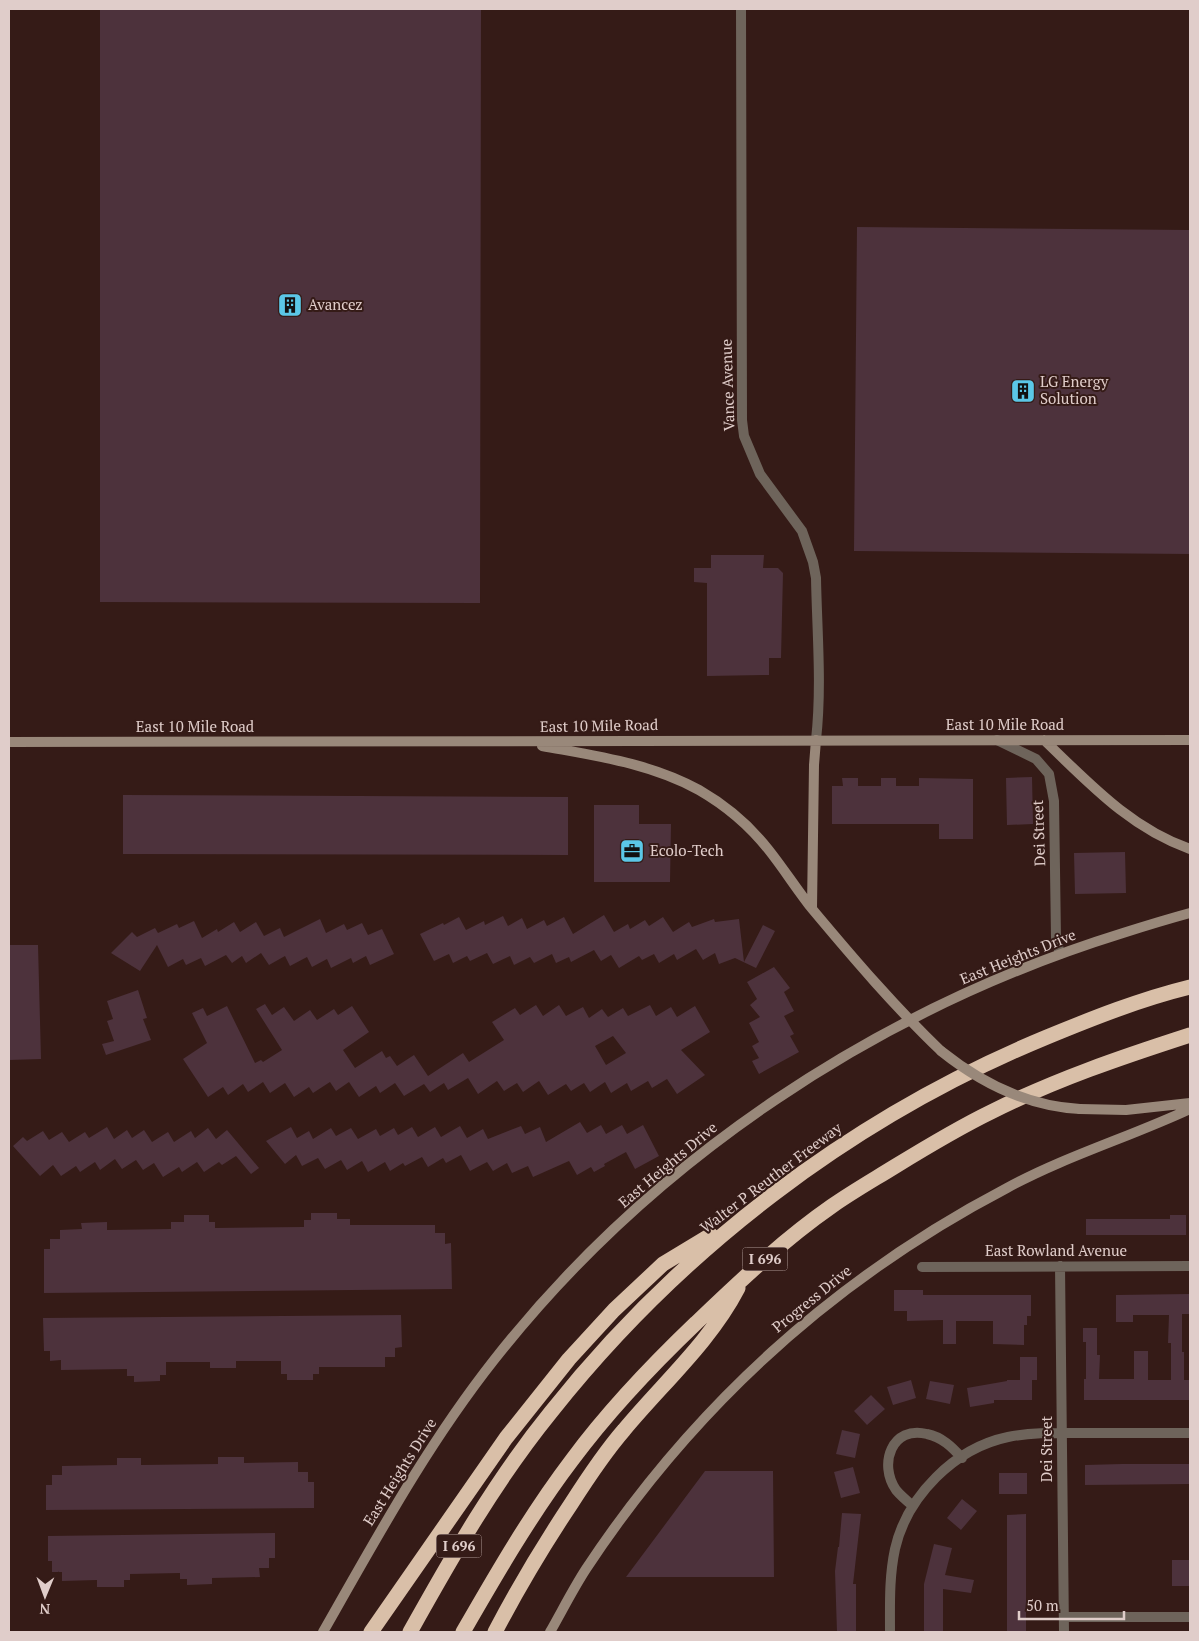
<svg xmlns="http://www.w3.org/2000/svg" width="1199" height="1641" font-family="'PT Serif',serif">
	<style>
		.building { fill: #4d323c; fill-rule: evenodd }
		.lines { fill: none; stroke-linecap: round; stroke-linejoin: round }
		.minor { stroke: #6e645b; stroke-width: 10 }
		.secondary { stroke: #99887a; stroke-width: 10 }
		.motorway { stroke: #d9bfa8; stroke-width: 15 }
		.secondary-bridge { stroke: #99887a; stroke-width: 10 }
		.labels { text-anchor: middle; stroke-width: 4; stroke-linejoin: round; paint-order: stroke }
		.shield { fill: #351b17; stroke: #ad9894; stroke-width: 1 }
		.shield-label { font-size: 14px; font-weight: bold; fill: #e0cdca }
		.poi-label { font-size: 15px; fill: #e0cdca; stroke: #351b17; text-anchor: start }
		.street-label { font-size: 15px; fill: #e0cdca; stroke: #351b17 }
	</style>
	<rect width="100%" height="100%" fill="#351b17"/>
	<path class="building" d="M100 9H481L480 603 100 602Z
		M857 227 1190 230V554L854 551Z
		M711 555H764L763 568H778L783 573 781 658H769V675L707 676V583L694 582V568H711Z
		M1032 777 1033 824 1007 825 1006 778Z
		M842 778H858V786H881V778H896V786H919V778L973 779V839H939V824H832V786H843Z
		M123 795 568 797V855L123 854Z
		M594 805H639V824H671L670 882H594Z
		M1125 852 1126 893 1075 894 1074 853Z
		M604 915 614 932 628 924 630 929 645 920 649 926 663 917 673 932 689 922 692 927 714 919 715 922 739 919 744 962 763 925 775 931 756 968 735 958 719 964 715 953 703 960 696 949 677 960 674 954 659 963 654 954 642 960 639 956 619 968 611 955 601 961 594 950 571 962 569 957 556 963 552 954 534 963 530 957 514 965 510 956 493 964 487 953 470 961 467 956 453 963 449 954 434 961 420 934 443 923 444 925 459 917 466 930 484 921 485 925 503 916 508 926 522 918 527 929 544 920 547 926 564 917 573 934Z
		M320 919 326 933 344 924 347 930 362 923 368 935 382 929 394 954 370 965 366 956 353 963 351 958 331 968 327 959 312 967 307 957 290 966 285 956 269 965 261 953 246 963 242 956 232 963 226 955 205 966 201 958 186 965 183 959 168 967 157 945 140 971 111 953 132 932 137 937 155 928 158 933 177 924 179 928 194 921 202 938 217 929 218 932 234 922 240 932 256 922 264 936 280 928 284 937Z
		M9 945H38L41 1059 9 1060Z
		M774 967 790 988 784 992 794 1011 784 1016 794 1034 790 1036 799 1052 759 1074 752 1061 759 1058 752 1046 759 1042 749 1023 760 1017 750 1005 757 999 747 982Z
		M138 990 147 1018 143 1019 151 1040 106 1055 102 1044 114 1041 107 1021 113 1019 107 1001Z
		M265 1004 272 1015 284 1007 294 1021 310 1010 317 1020 334 1009 338 1015 352 1006 369 1032 343 1050 355 1068 382 1051 386 1058 390 1056 397 1066 414 1055 428 1076 463 1053 469 1062 504 1040 492 1022 515 1008 520 1015 536 1005 543 1016 559 1005 566 1016 583 1007 589 1018 602 1009 608 1017 623 1008 628 1016 650 1005 656 1016 671 1007 677 1017 695 1006 710 1032 681 1050 705 1075 677 1094 667 1079 652 1088 648 1081 631 1091 627 1083 611 1093 605 1082 590 1092 584 1083 571 1091 566 1084 548 1095 539 1081 523 1092 517 1083 504 1091 497 1081 478 1094 468 1078 448 1090 444 1083 430 1092 424 1084 404 1096 395 1083 380 1093 376 1086 359 1097 349 1082 336 1091 330 1082 313 1093 309 1087 294 1097 285 1083 270 1093 263 1082 248 1092 243 1084 228 1095 223 1087 208 1097 183 1059 207 1043 192 1013 203 1008 207 1016 227 1006 255 1063 261 1060 263 1062 282 1050 256 1009ZM613 1036 626 1053 606 1065 595 1046Z
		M580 1122 587 1133 601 1125 606 1134 622 1125 627 1134 643 1125 659 1156 635 1169 626 1152 604 1164 605 1166 594 1172 591 1167 577 1175 569 1161 533 1177 528 1166 512 1173 507 1163 493 1171 487 1162 470 1171 461 1155 446 1163 443 1158 428 1167 422 1157 405 1166 403 1163 390 1171 385 1162 368 1172 362 1161 347 1170 341 1160 325 1169 318 1158 302 1166 296 1155 285 1164 266 1141 291 1127 297 1138 309 1131 313 1139 331 1128 336 1136 351 1128 358 1139 376 1129 380 1136 394 1128 398 1135 412 1127 418 1137 435 1127 441 1137 460 1126 467 1138 483 1129 488 1139 521 1126 525 1134 540 1127 546 1142Z
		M107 1127 114 1139 127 1130 132 1138 144 1130 152 1142 168 1132 174 1142 191 1131 195 1138 208 1128 216 1139 227 1130 259 1168 251 1174 236 1156 222 1165 219 1162 204 1172 197 1162 182 1172 179 1167 163 1177 154 1163 143 1170 136 1160 122 1169 115 1159 100 1170 95 1162 80 1172 76 1166 61 1176 53 1165 40 1176 13 1146 23 1137 27 1141 43 1131 49 1140 62 1132 69 1142 85 1132 89 1138Z
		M311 1213H337V1219H350V1225H435V1233H445V1244L451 1243 452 1289 44 1293V1249H50V1239H60V1230L82 1229 81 1223 107 1222V1230L171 1229V1222H184V1215H209V1222H215V1228L304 1227V1220H311Z
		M1170 1215H1186V1235H1086V1219H1170Z
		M894 1290H923V1295H1031V1316H1027V1325H1024V1345L993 1344V1321H956V1344H943V1320L907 1321V1311H894Z
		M1189 1294V1314H1182V1352H1184V1380H1190V1400H1084V1379H1086V1342H1083V1328H1097V1355H1100L1099 1379H1134V1351H1148V1380H1171V1343H1168L1169 1315H1133V1322H1116V1295Z
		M401 1315 402 1347 395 1348V1357H385V1367H319V1374H313V1380H287V1374H281V1361H236V1368H210V1362H166V1375H160V1381L134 1382V1376H127V1369L61 1370V1360L50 1361V1351H44L43 1318Z
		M1020 1357H1037V1380H1032V1400H994V1403L970 1407 967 1388 1007 1381V1380H1020Z
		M911 1380 916 1398 893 1405 887 1387Z
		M930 1381 954 1385 950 1404 926 1399Z
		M871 1395 885 1409 867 1425 854 1411Z
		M842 1430 860 1434 855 1458 836 1454Z
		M218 1457H244V1463L298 1462V1472H308V1482H314V1508L46 1510V1485H52V1475H62V1466L117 1465V1458H141V1465L218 1464Z
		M1122 1464H1190V1484L1085 1485V1465Z
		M853 1467 860 1493 841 1498 834 1472Z
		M705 1471H773L774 1577H626Z
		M999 1473H1027V1494H999Z
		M962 1499 977 1511 961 1530 947 1518Z
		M842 1513 861 1514 853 1584H856V1632H837L835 1571 838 1547H839Z
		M1026 1514V1632H1007V1515Z
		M275 1533V1558H269V1568H259L260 1577 212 1578V1584L187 1585V1579H180V1573L130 1574V1580H124V1587H97V1580L62 1581V1572H52V1561H48V1536Z
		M934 1544 952 1548 945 1575 974 1580 971 1593 943 1589V1632H924V1584Z
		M1172 1560H1190V1586H1172Z"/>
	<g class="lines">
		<path class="minor" d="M741 9 742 420 744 436 760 474 802 531 813 562 816 578C817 632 822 686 816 740
			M997 740 1036 759 1049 774 1054 801 1056 938 1060 954
			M1060 1266 1064 1632
			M922 1267 1190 1266
			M913 1506C907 1501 901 1496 896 1490 878 1464 892 1425 927 1434 942 1437 952 1447 962 1458
			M1064 1617H1190
			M890 1632C890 1604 889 1577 895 1549 907 1496 955 1448 1008 1437 1033 1432 1059 1433 1084 1433 1119 1433 1155 1433 1190 1433"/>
		<path class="secondary" d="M1044 740C1089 783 1130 828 1190 849
			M9 742 1190 740
			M542 746C596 756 650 763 699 790 725 805 749 825 768 849 784 869 797 890 813 910 854 959 895 1007 941 1051
			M812 908 814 765 816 740
			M1080 1109 1126 1110 1190 1103
			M323 1632C376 1539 427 1445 494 1360 653 1158 878 1009 1123 933 1145 926 1168 919 1190 913
			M550 1632C562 1611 573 1589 586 1569 693 1407 835 1278 1007 1188 1066 1156 1130 1137 1190 1109"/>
		<path class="motorway" d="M371 1632 506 1438 569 1359 614 1310 663 1264 711 1235
			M410 1632C453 1555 495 1481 551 1412 681 1248 853 1117 1047 1037 1093 1018 1141 999 1190 987
			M463 1632C497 1573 531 1514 572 1460 609 1410 651 1366 696 1323 739 1282 783 1240 832 1206 852 1192 873 1180 894 1167 925 1148 958 1128 991 1112 1054 1080 1122 1057 1190 1035
			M495 1632C518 1588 543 1546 571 1504 587 1479 604 1453 624 1430 663 1383 710 1342 738 1288"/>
		<path class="secondary-bridge" d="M941 1051C981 1083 1028 1106 1080 1109"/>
	</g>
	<defs>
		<symbol id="building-square" viewBox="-11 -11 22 22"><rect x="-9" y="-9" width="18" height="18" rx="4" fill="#5bc7e7" stroke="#351b17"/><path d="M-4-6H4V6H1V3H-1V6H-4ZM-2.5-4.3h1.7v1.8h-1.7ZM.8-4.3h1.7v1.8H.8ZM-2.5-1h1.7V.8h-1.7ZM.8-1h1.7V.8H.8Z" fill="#111"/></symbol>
		<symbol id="office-square" viewBox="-11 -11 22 22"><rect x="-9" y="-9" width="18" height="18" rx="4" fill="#5bc7e7" stroke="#351b17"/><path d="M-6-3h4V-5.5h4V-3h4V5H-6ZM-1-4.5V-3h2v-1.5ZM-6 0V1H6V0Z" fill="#111"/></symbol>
	</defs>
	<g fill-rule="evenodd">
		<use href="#building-square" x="276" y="291" width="28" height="28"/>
		<use href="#building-square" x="1009" y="377" width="28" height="28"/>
		<use href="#office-square" x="618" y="837" width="28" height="28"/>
	</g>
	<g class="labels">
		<g class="shield">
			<rect x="742.5" y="1247.5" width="45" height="23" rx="4"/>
			<rect x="436.5" y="1534.5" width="45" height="23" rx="4"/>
		</g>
		<g class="shield-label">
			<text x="765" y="1264">I 696</text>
			<text x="459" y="1551">I 696</text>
		</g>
		<g class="poi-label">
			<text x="308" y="310">Avancez</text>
			<text x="1040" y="387">LG Energy<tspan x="1040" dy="17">Solution</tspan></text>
			<text x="650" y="856">Ecolo-Tech</text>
		</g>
		<g class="street-label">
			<text transform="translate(728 385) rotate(-92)" y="5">Vance Avenue</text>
			<text x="1005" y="730">East 10 Mile Road</text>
			<text transform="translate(599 726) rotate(-1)" y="5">East 10 Mile Road</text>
			<text x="195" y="732">East 10 Mile Road</text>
			<text transform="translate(1039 833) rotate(-92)" y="5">Dei Street</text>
			<text transform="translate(1018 957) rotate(-22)" y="5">East Heights Drive</text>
			<text transform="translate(668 1165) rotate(-40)" y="5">East Heights Drive</text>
			<text transform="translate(771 1178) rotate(-37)" y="5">Walter P Reuther Freeway</text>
			<text x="1056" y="1256">East Rowland Avenue</text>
			<text transform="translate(812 1299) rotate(-39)" y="5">Progress Drive</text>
			<text transform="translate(1047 1449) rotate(-90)" y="5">Dei Street</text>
			<text transform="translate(400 1472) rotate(-58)" y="5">East Heights Drive</text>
		</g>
	</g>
	<rect width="1199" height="1641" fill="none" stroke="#e0cdca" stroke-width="20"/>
	<g transform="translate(45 1596) rotate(181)" stroke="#351b17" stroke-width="4" paint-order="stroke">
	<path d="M0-4L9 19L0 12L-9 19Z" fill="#e0cdca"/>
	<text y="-8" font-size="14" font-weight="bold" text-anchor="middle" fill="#e0cdca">N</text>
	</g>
	<path d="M1019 1611v8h105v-8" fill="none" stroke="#e0cdca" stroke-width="2.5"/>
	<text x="1026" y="1611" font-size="15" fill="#e0cdca" stroke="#351b17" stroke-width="4" paint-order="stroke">50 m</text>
</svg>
